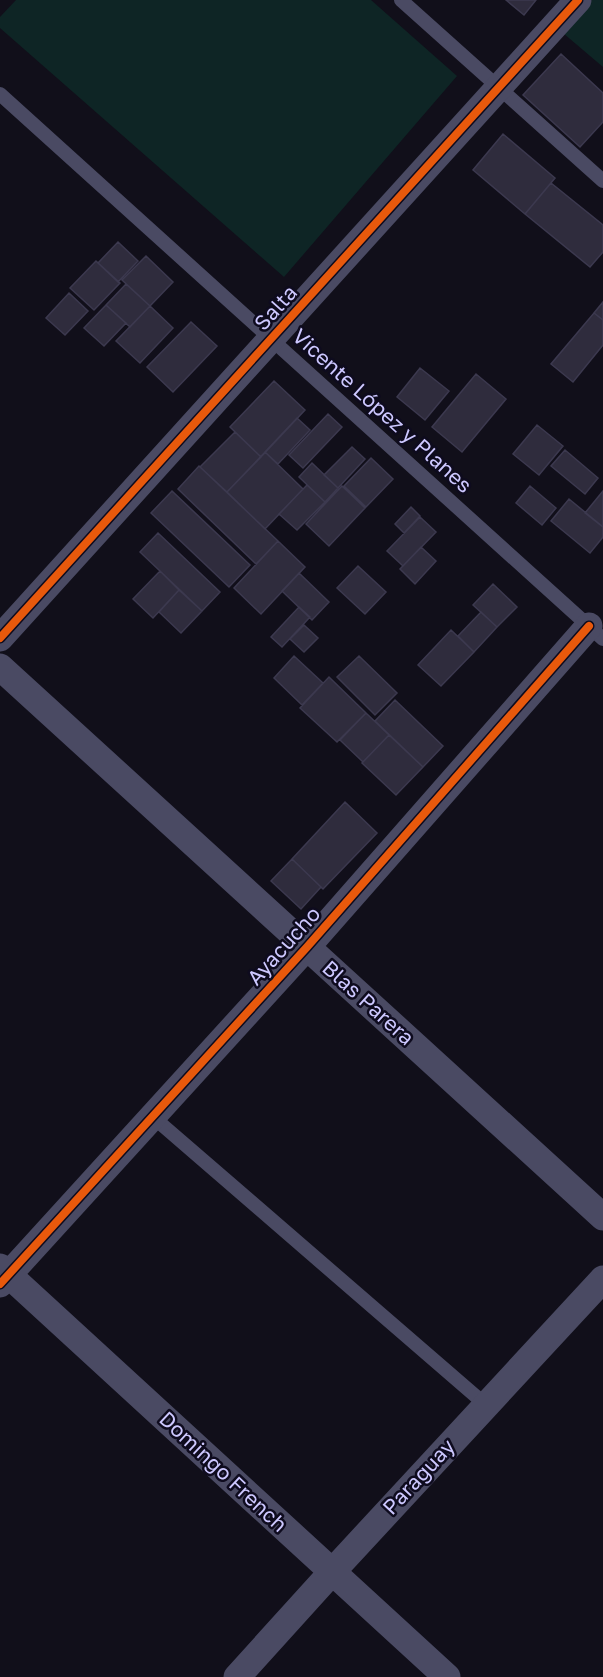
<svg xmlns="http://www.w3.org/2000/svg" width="603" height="1677" font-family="'Golos Text',sans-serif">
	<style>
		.green { fill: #0e2525 }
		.building { fill: #2f2c3d; stroke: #3c394f; stroke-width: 1.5 }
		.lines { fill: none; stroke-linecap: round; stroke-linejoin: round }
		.lane { stroke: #4a4a63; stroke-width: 14 }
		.street { stroke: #4a4a63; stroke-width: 27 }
		.cycleway-casing { stroke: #0e0b1e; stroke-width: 11 }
		.cycleway { stroke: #e8590c; stroke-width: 8 }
		.labels { text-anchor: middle; stroke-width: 5; stroke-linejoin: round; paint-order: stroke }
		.street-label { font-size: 21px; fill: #cdc8ff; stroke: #0e0b1e }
	</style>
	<rect width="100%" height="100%" fill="#110f1a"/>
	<path class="green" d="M16 0H371L457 76 284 277 0 28V17Z
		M592 0H603V67L563 33Z"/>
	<path class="building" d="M506 0H536L524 15Z
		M561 54 603 93V122L580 147 523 95Z
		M503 134 555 178 525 214 473 170Z
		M551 183 603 225V252L590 267 525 214Z
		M118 242 138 261 118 282 98 263Z
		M146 256 173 282 150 306 122 280Z
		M96 261 120 283 94 310 70 288Z
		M126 284 150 306 130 327 106 305Z
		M69 293 88 311 65 335 46 318Z
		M603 302V320L594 313Z
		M106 305 126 323 104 346 84 328Z
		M150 306 173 328 140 363 116 341Z
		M594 313 603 320V345L573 382 551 364Z
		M191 322 217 346 173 392 147 367Z
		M420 368 449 391 425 420 397 397Z
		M476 374 506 399 462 452 432 427Z
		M274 381 305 410 261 457 230 427Z
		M328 414 342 427 303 468 289 455Z
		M297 418 310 430 278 464 265 452Z
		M537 425 563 446 539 475 513 454Z
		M235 432 261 457 227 492 200 467Z
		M352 447 365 459 338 488 324 475Z
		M565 450 598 478 585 494 551 466Z
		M265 452 303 489 265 529 227 492Z
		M371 458 393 479 366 507 344 486Z
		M312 463 338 488 325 502 299 477Z
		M199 466 278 541 256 564 178 489Z
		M307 485 325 502 297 530 279 514Z
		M342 486 365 508 329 546 306 524Z
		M530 486 556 508 542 525 516 503Z
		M172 491 250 565 229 587 151 513Z
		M603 491V527L585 513Z
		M569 499 603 527V537L590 553 551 521Z
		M411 507 420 516 404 533 395 524Z
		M420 517 436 532 403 566 387 551Z
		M158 533 220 592 202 611 140 552Z
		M278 541 305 567 261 614 234 588Z
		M421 547 436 561 415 584 400 569Z
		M358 566 386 592 365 614 337 588Z
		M160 571 179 590 153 618 133 599Z
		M299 573 329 602 312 620 282 591Z
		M493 584 517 607 497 627 473 605Z
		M179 590 202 611 181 633 159 612Z
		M299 607 310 617 282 647 271 637Z
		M481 612 497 627 474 652 458 636Z
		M304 625 318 638 304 652 290 639Z
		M451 630 474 652 441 686 418 665Z
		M294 656 323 683 302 705 274 678Z
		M359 656 397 693 375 715 337 677Z
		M329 677 366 713 337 742 300 708Z
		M395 700 443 746 423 767 375 721Z
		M366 713 389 735 363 762 340 740Z
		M389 735 423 767 396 795 362 763Z
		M345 802 377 833 323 889 292 859Z
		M292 859 321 887 301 909 271 881Z"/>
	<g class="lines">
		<path class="lane" d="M401 0 603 181
			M0 94 603 639
			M153 1117 486 1405"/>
		<path class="street" d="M0 638 578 0
			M0 667 603 1217
			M0 1267 447 1677
			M0 1284 307 947 589 626
			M237 1677 332 1572 603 1279"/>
		<defs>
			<path id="cycleway" d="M0 638 578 0
				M0 1284 307 947 589 626"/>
		</defs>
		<use href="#cycleway" class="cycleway-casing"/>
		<use href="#cycleway" class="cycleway"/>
	</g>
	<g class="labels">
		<g class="street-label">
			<text transform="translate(276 308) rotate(-48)" y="7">Salta</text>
			<text transform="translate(382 411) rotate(42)" y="7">Vicente López y Planes</text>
			<text transform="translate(284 946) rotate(-48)" y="7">Ayacucho</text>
			<text transform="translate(368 1003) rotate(42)" y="7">Blas Parera</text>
			<text transform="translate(223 1472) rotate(43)" y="7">Domingo French</text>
			<text transform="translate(419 1477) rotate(-47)" y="7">Paraguay</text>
		</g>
	</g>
</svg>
